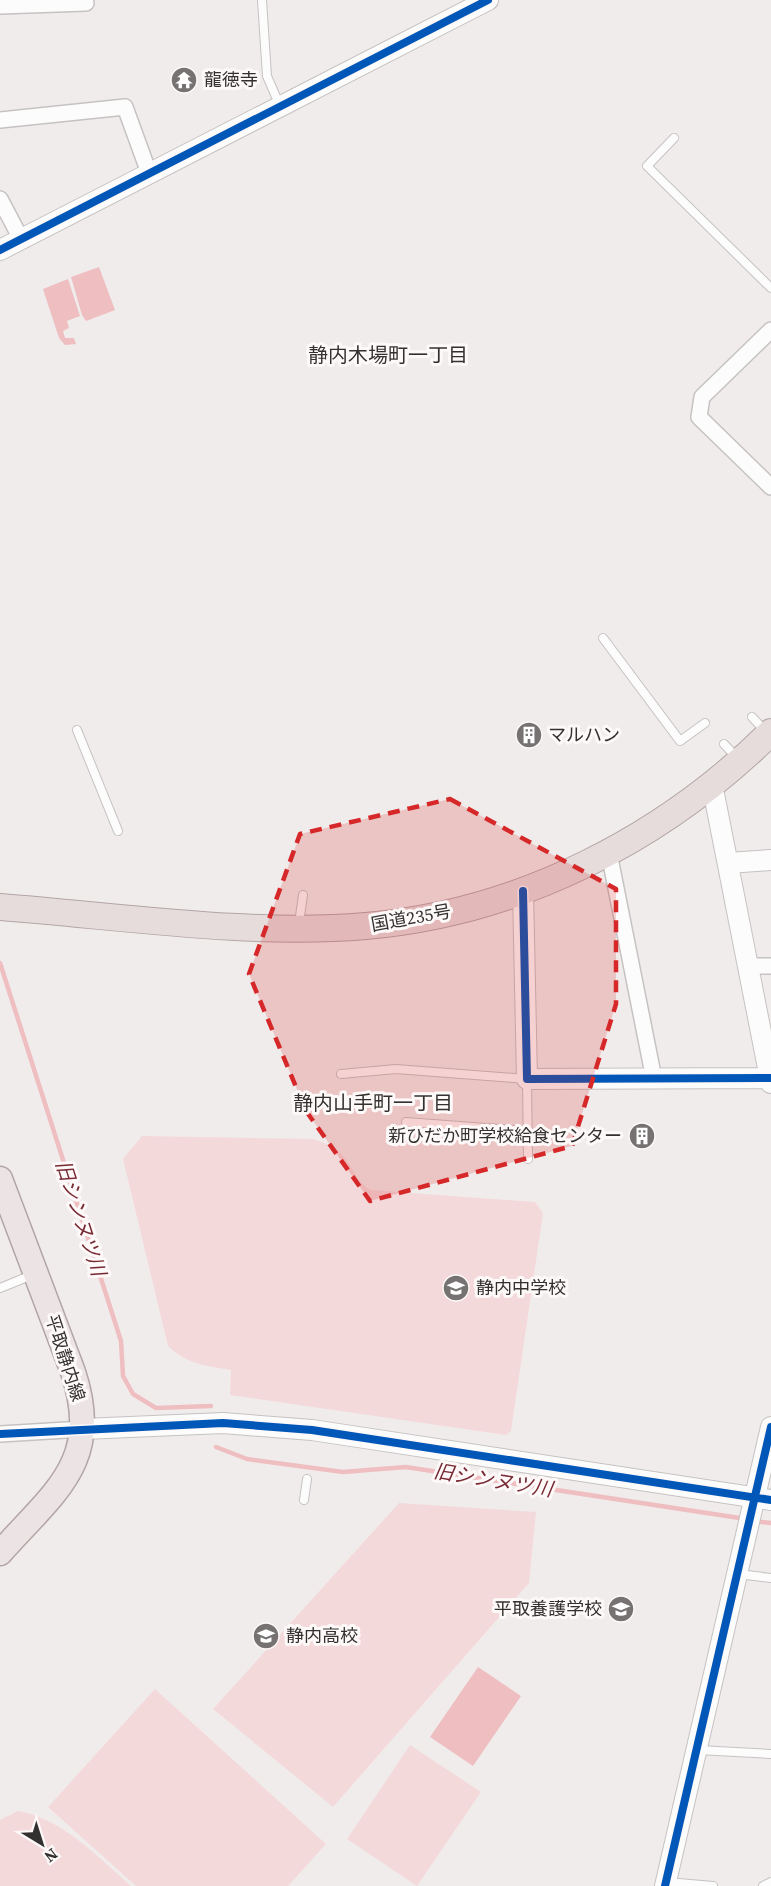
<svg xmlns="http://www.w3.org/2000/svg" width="771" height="1886" font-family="'Source Serif 4','Noto Sans JP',serif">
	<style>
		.green { fill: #f4d9da }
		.water { fill: #eebec1 }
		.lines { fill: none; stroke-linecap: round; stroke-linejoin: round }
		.stream { stroke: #eebec1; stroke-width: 4.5 }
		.service-casing { stroke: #c6c2c2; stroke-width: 10 }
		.minor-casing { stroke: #c6c2c2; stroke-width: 18 }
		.tertiary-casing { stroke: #c6c2c2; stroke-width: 22 }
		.primary-casing { stroke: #b3a5a6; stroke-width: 27 }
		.trunk-casing { stroke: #b3a5a6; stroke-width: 28 }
		.service { stroke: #fdfcfc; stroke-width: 8 }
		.minor { stroke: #fdfcfc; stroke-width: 15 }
		.tertiary { stroke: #fdfcfc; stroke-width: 20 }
		.primary { stroke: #ece4e4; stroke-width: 24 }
		.trunk { stroke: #e6dcdc; stroke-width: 26 }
		.cycleway-casing { stroke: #fef9f9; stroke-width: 11 }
		.cycleway { stroke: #0057b8; stroke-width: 8 }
		.marked { fill: #d62828; fill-opacity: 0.2; stroke: #d62828; stroke-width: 4.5; stroke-dasharray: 12 8; stroke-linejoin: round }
		.labels { text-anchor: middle; stroke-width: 6; stroke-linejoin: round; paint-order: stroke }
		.poi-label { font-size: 18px; fill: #333030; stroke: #fef9f9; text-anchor: start }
		.street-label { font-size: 18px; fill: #333030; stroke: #fef9f9 }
		.neighbourhood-label { font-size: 20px; fill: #333030; stroke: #fef9f9 }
		.water-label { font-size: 20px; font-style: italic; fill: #782b34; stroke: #fef9f9 }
	</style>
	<rect width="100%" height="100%" fill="#f1ecec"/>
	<path class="green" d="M142 1136 313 1139C326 1143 338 1148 346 1160 355 1172 357 1183 371 1190L535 1202 543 1213 511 1431 506 1435 230 1395 231 1370C207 1366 186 1364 168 1346L123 1159Z
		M399 1503 536 1512 529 1583 333 1807 213 1709Z
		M155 1689 326 1844 288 1886H136L48 1807Z
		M410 1745 481 1792 417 1886 347 1839Z
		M18 1811C63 1819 98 1857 131 1886H0V1820Z"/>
	<path class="water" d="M99 267 115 310 86 321 82 315 71 277Z
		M68 279 80 316 67 321 69 328 63 331 65 338H74L76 344 65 345 59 338 43 289Z
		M478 1667 521 1696 473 1766 430 1737Z"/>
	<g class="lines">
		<path class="stream" d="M0 963 121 1341 123 1376 133 1394 156 1408 211 1406
			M216 1447 247 1459 343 1472 406 1467 746 1519
			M754 1521 771 1523"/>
		<defs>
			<path id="service" d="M262 0 267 76 280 106
				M674 138 647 166 771 288
				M603 638 680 741 705 723
				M752 717 765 731
				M77 730 118 831
				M724 744 737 758
				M299 923 303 895
				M341 1074 396 1069 527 1079 528 1159
				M406 1122 528 1131
				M0 1288 32 1275
				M304 1500 307 1479
				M738 1574 771 1578
				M698 1750 771 1754
				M667 1882 713 1886
				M763 1886 771 1882"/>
			<path id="minor" d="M0 6 86 3
				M0 120 125 107 149 173
				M0 199 21 239
				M771 330 702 397 699 417 771 487
				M609 853 654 1079
				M748 966H771
				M0 1434 83 1429"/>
			<path id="tertiary" d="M0 250 488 0
				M712 784 771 1083
				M728 863 771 860
				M523 891 527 1079 770 1078
				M83 1429 223 1423 312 1430 771 1500
				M665 1886 771 1427"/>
			<path id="primary" d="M0 1179 73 1372C103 1462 54 1492 0 1553"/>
			<path id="trunk" d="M0 907C119 916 248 936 366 926 519 913 663 839 771 732"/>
		</defs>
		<use href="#service" class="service-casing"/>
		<use href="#minor" class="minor-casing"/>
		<use href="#tertiary" class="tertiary-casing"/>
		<use href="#primary" class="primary-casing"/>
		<use href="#trunk" class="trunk-casing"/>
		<use href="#service" class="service"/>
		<use href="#minor" class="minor"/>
		<use href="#tertiary" class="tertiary"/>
		<use href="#primary" class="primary"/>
		<use href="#trunk" class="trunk"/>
		<defs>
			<path id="cycleway" d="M0 250 488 0
				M523 891 527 1079 771 1078
				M0 1434 223 1423 312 1430 771 1500
				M665 1886 771 1427"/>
		</defs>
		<use href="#cycleway" class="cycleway-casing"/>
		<use href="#cycleway" class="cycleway"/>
	</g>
	<path class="marked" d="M450 799 616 889V1004L572 1146 370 1201 306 1111 249 974 300 834Z"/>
	<defs>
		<symbol id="temple-disc" viewBox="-11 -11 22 22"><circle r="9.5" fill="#767272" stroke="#fef9f9"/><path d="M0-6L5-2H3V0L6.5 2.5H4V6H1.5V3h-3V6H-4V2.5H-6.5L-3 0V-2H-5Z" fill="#fff"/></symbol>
		<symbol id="building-disc" viewBox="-11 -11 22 22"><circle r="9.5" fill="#767272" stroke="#fef9f9"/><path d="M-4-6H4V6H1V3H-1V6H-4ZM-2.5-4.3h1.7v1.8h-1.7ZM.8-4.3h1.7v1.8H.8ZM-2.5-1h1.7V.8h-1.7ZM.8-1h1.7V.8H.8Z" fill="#fff"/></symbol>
		<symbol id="school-disc" viewBox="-11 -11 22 22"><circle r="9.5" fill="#767272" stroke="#fef9f9"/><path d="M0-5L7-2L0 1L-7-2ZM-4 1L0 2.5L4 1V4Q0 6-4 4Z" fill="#fff"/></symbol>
	</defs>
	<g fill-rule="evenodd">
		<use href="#temple-disc" x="169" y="65" width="30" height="30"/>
		<use href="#building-disc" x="514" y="720" width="30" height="30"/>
		<use href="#building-disc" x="627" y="1121" width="30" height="30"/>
		<use href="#school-disc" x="441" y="1273" width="30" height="30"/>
		<use href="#school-disc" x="606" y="1594" width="30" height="30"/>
		<use href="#school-disc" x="251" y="1621" width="30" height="30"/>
	</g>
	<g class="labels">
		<g class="poi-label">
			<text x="204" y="86">龍徳寺</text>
			<text x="548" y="741">マルハン</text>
			<text x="622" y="1142" text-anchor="end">新ひだか町学校給食センター</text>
			<text x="476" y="1294">静内中学校</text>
			<text x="602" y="1615" text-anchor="end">平取養護学校</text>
			<text x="286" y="1642">静内高校</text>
		</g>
		<g class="street-label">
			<text transform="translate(411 918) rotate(-10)" y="6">国道235号</text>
			<text transform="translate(65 1358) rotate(72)" y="6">平取静内線</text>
		</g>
		<g class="neighbourhood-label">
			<text x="388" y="362">静内木場町一丁目</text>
			<text x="373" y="1110">静内山手町一丁目</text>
		</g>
		<g class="water-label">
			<text transform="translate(81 1218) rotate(72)" y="7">旧シンヌツ川</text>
			<text transform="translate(493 1480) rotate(9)" y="7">旧シンヌツ川</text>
		</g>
	</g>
	<g transform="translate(42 1844) rotate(142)" stroke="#fef9f9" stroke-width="4.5" paint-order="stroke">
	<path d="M0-4.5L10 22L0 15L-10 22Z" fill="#333030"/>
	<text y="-9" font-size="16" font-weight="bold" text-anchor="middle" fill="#333030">N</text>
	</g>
</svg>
